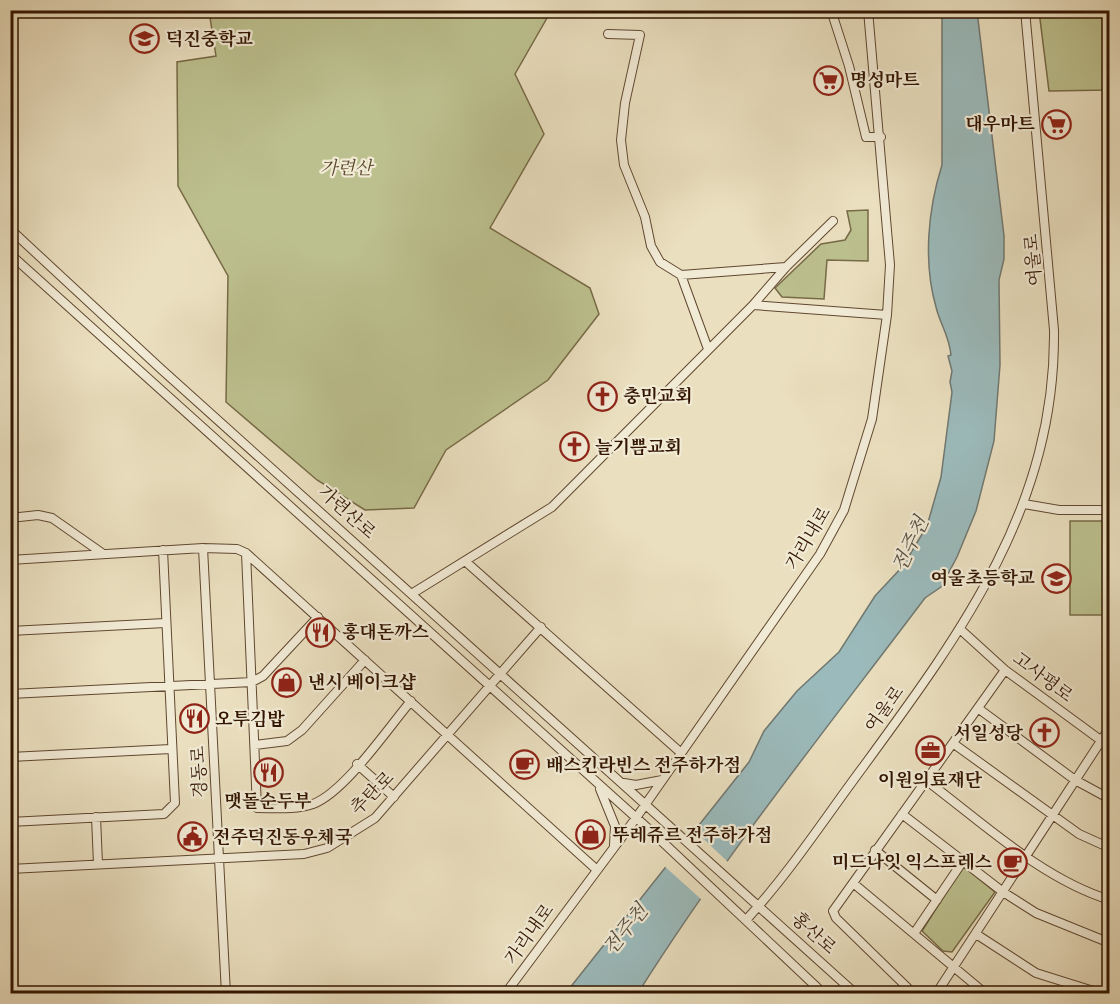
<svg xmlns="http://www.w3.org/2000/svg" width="1120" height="1004" font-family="Vollkorn,'Noto Serif KR',serif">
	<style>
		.green { fill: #bcc08e; stroke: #776a47; stroke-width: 1.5 }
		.water { fill: #9bbabb; stroke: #717870; stroke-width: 1.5 }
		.pier { fill: #eadfbf }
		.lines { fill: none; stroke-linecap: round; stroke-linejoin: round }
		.minor-casing { stroke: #604830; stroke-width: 10 }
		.minor { stroke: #f1ead5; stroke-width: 8 }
		.labels { text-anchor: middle; stroke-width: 4.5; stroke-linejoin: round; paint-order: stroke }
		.poi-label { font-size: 18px; font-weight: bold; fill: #321500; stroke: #f1ead5; text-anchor: start }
		.park-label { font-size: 18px; font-style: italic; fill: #5b482b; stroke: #f1ead5 }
		.street-label { font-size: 18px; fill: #321500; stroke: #f1ead5 }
		.water-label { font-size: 20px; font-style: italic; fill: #574f41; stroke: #f1ead5 }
	</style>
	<rect width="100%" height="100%" fill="#eadfbf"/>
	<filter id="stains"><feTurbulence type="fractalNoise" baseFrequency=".00333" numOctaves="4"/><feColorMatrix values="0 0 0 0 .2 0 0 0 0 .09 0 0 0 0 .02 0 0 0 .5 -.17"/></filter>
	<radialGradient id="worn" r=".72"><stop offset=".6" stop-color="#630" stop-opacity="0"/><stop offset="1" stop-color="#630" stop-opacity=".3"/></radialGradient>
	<path class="green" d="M209 11H551L515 74 544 134 490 228 590 288 599 314 548 380 446 450 414 508 365 510 317 480 226 402 228 276 178 186 177 62 216 56Z
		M1039 11H1109V90L1049 91Z
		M868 210V261L827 260 824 299 782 297 775 288 821 244 845 240 851 230 847 211Z
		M1070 521H1109V615H1070Z
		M963 866 995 892 952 952 943 951 922 931Z"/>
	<path class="water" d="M942 11H977L1004 236V259L999 280 1000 365 994 441 976 511 957 557 941 587 925 598C827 728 725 855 638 993L565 994 749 762 764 731 797 691 839 652 875 596 903 566 927 526 941 477 952 392 950 382 952 371 948 356 951 355C949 335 940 324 936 307 923 262 928 209 942 165Z"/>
	<path class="pier" d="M692 828 729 863 702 900 662 864Z"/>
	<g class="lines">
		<defs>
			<path id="minor" d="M831 10 849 66 866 137H881
				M608 34 640 35 625 103 621 140 624 165 645 217 651 246 660 262 681 275 786 267
				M10 229 161 369 856 994
				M10 254 652 832 824 994
				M681 275 708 349
				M753 305 786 267 833 221
				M1024 504 1059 510H1110
				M10 518 38 515 52 518 102 553
				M203 548 226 994
				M246 553 257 808C275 808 296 810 313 804 345 792 388 728 411 701
				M10 560 203 548 237 549 246 553 597 870
				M465 561 680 752
				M413 593 552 507 753 305 887 315
				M961 630 1005 670 1110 747
				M10 631 165 623
				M10 694 252 682 263 676 318 617
				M979 709 1075 780 1110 799
				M954 744 1079 834 1110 848
				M255 745 287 741 302 730 365 660
				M10 757 171 749
				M357 764 394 797
				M927 781C983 823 1042 879 1110 900
				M624 783 636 785 662 780
				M600 789 615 826 614 845
				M902 814 1003 892 1036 913 1110 943
				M96 817 98 864
				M10 822 164 814 175 803 163 550
				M875 850 937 900
				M10 869 304 854 327 848 375 818 541 627
				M853 883 986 994
				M747 919C790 872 825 818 863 767 962 632 1056 505 1054 330L1025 10
				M915 932 963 861
				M976 934 1036 973 1103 994
				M505 994 636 818 820 554 844 510 872 419 887 315 890 265 868 10
				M914 994 836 918 833 911 1005 670
				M936 994 1110 727
				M1109 994 1110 993"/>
		</defs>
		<use href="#minor" class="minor-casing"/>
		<use href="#minor" class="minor"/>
	</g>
	<defs>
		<symbol id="school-ring" viewBox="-11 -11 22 22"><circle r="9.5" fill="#f1ead5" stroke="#8f2418" stroke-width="1.5"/><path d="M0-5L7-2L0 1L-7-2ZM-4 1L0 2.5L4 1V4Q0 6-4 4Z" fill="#8f2418"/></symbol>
		<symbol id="supermarket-ring" viewBox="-11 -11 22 22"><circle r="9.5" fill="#f1ead5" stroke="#8f2418" stroke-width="1.5"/><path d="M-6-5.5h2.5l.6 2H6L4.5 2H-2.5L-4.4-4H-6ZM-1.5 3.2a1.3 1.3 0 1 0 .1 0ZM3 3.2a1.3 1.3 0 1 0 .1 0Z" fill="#8f2418"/></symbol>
		<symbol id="church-ring" viewBox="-11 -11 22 22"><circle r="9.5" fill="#f1ead5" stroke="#8f2418" stroke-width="1.5"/><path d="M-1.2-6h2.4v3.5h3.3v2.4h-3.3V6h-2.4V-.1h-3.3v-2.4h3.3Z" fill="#8f2418"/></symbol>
		<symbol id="restaurant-ring" viewBox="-11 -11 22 22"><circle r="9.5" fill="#f1ead5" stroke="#8f2418" stroke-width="1.5"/><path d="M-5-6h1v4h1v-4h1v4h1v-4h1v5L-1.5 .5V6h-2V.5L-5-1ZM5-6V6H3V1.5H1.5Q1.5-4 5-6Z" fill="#8f2418"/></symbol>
		<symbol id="shop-ring" viewBox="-11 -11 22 22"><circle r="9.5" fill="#f1ead5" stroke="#8f2418" stroke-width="1.5"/><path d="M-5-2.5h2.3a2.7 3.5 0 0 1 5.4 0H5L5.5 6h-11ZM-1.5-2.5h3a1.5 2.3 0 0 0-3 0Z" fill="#8f2418"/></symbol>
		<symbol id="office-ring" viewBox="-11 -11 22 22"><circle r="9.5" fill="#f1ead5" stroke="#8f2418" stroke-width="1.5"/><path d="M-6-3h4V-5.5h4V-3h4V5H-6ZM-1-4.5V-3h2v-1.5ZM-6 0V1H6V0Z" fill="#8f2418"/></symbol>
		<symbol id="cafe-ring" viewBox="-11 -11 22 22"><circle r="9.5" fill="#f1ead5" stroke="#8f2418" stroke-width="1.5"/><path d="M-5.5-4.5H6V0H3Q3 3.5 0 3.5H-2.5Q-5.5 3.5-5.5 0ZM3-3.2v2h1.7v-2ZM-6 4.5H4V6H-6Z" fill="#8f2418"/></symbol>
		<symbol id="civic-ring" viewBox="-11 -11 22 22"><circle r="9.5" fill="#f1ead5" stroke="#8f2418" stroke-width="1.5"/><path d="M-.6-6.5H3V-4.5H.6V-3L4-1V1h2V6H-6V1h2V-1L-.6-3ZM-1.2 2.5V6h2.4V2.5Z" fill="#8f2418"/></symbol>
	</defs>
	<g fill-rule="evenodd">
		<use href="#school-ring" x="128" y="22" width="33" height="33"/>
		<use href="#supermarket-ring" x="812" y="64" width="33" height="33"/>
		<use href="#supermarket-ring" x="1040" y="108" width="33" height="33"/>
		<use href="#church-ring" x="586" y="380" width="33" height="33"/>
		<use href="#church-ring" x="558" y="430" width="33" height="33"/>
		<use href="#school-ring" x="1040" y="562" width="33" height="33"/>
		<use href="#restaurant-ring" x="304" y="616" width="33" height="33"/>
		<use href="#shop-ring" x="270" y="666" width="33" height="33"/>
		<use href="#restaurant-ring" x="178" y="702" width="33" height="33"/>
		<use href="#church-ring" x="1028" y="716" width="33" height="33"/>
		<use href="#office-ring" x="914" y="734" width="33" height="33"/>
		<use href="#cafe-ring" x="508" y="748" width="33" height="33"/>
		<use href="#restaurant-ring" x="252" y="756" width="33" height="33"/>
		<use href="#shop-ring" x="574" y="818" width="33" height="33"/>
		<use href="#civic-ring" x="176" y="820" width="33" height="33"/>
		<use href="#cafe-ring" x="996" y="846" width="33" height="33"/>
	</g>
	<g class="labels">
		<g class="poi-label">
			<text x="166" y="45">덕진중학교</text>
			<text x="850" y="86">명성마트</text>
			<text x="1035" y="130" text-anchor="end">대우마트</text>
			<text x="623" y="402">충민교회</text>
			<text x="595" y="453">늘기쁨교회</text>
			<text x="1035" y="584" text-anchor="end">여울초등학교</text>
			<text x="342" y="638">홍대돈까스</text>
			<text x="308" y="688">낸시 베이크샵</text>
			<text x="215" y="725">오투김밥</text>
			<text x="1023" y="739" text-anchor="end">서일성당</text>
			<text x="546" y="771">배스킨라빈스 전주하가점</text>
			<text x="930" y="786" text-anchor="middle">이원의료재단</text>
			<text x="268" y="807" text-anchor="middle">맷돌순두부</text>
			<text x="612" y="841">뚜레쥬르 전주하가점</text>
			<text x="213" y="843">전주덕진동우체국</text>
			<text x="992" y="868" text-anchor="end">미드나잇 익스프레스</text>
		</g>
		<g class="park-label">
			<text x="346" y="174">가련산</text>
		</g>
		<g class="street-label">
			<text transform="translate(1033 260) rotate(-95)" y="6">여울로</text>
			<text transform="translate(347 512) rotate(42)" y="6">가련산로</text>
			<text transform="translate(808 538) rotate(-59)" y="6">가리내로</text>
			<text transform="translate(1043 677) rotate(37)" y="6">고사평로</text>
			<text transform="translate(884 709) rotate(-54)" y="6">여울로</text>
			<text transform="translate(199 772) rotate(-93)" y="6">경동로</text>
			<text transform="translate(372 793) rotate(-45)" y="6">추탄로</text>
			<text transform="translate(814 933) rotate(42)" y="6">홍산로</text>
			<text transform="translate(529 934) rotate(-54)" y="6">가리내로</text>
		</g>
		<g class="water-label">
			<text transform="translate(910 544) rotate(-65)" y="7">전주천</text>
			<text transform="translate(625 929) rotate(-51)" y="7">전주천</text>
		</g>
	</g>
	<rect width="1120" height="1004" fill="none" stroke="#eadfbf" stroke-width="36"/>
	<rect x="12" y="12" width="1096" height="980" fill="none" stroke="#321500" stroke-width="3"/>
	<rect x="18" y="18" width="1084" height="968" fill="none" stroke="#321500" stroke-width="1.5"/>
	<rect width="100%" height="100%" filter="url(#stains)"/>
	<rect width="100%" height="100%" fill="url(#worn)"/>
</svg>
